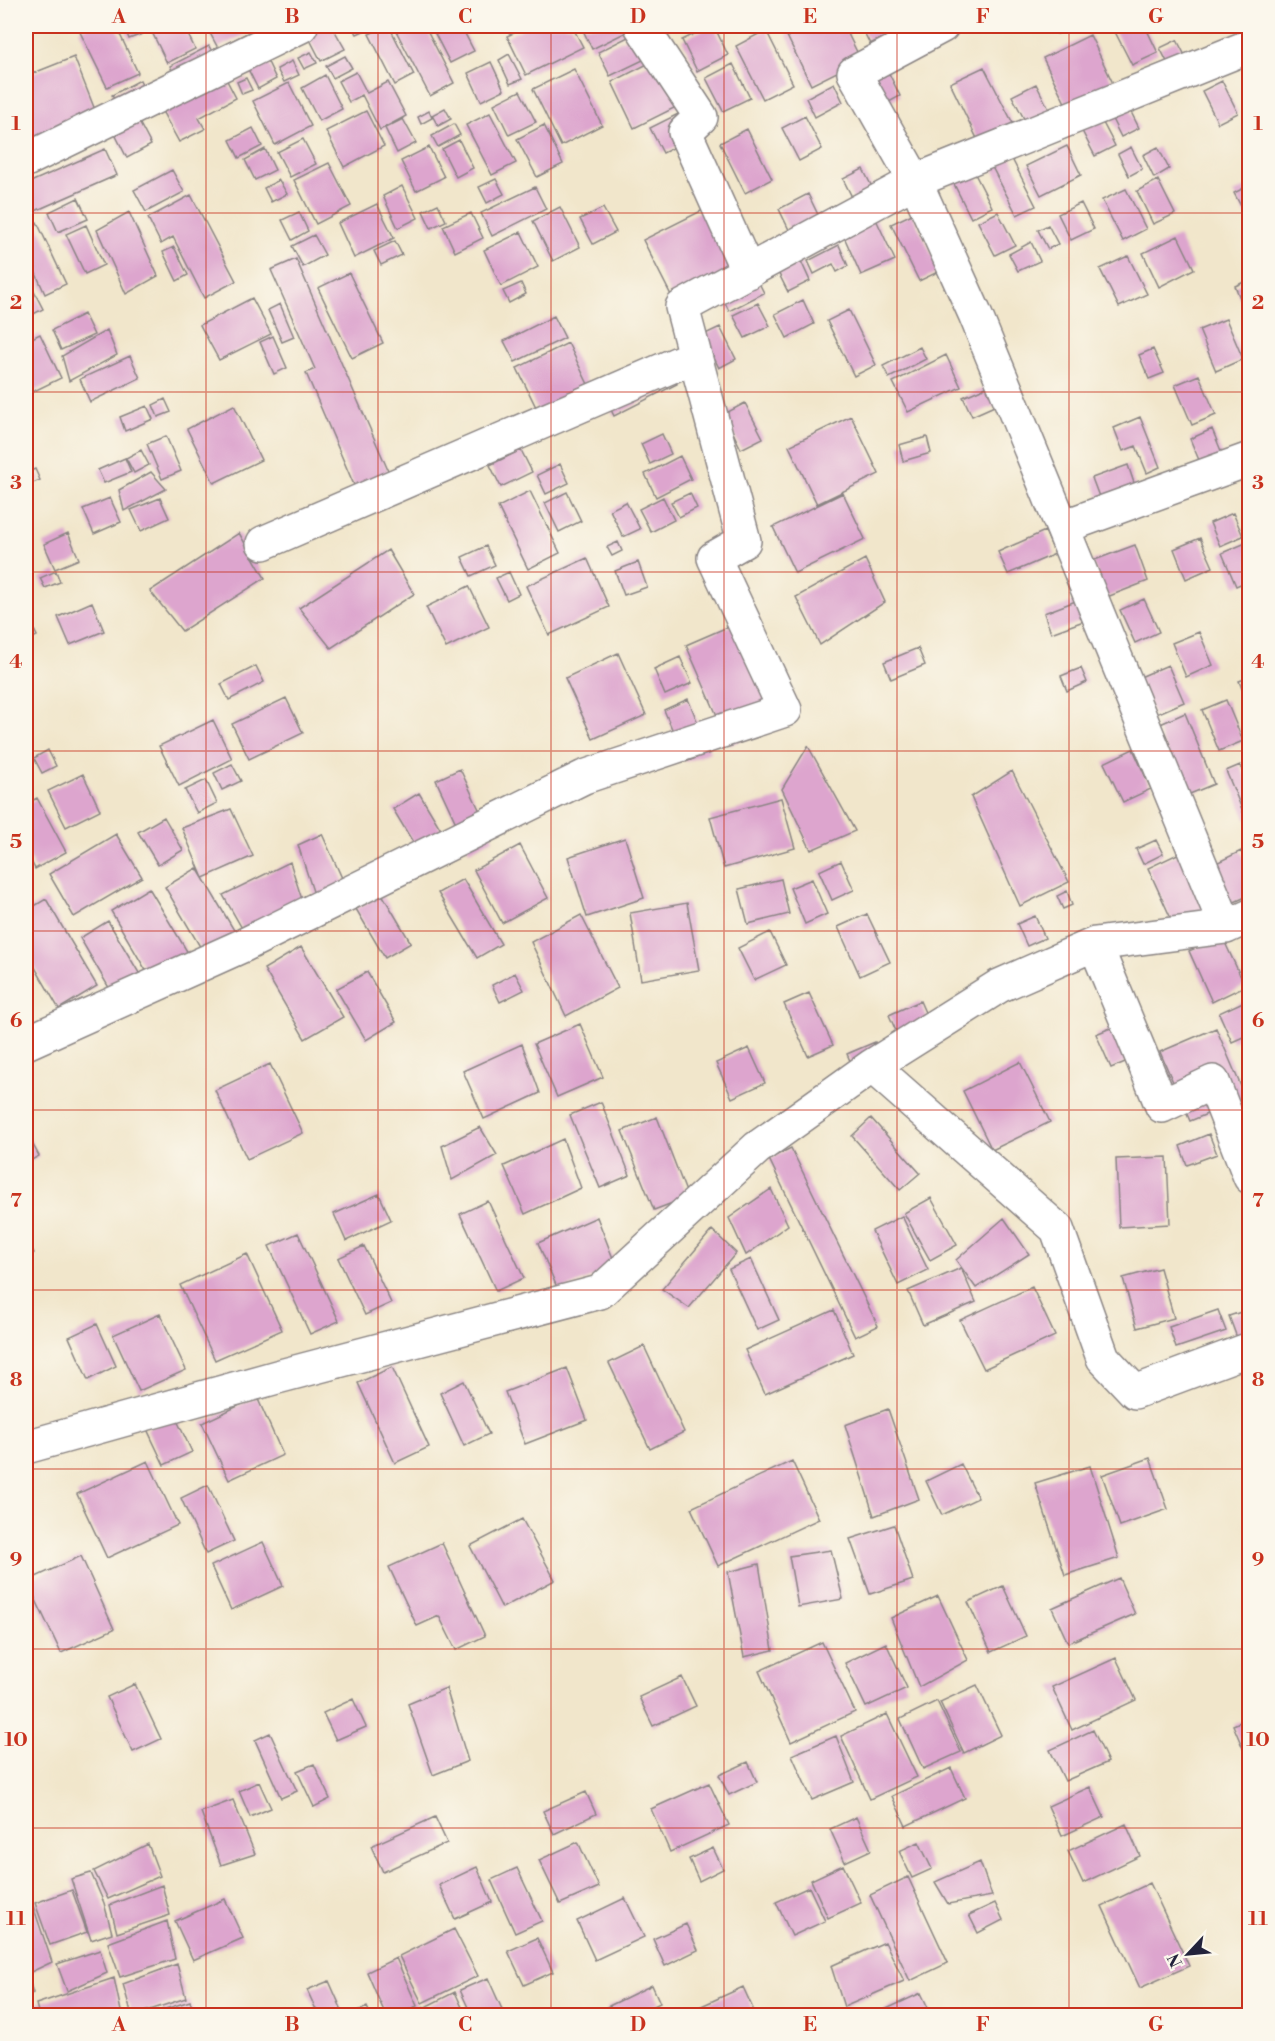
<svg xmlns="http://www.w3.org/2000/svg" width="1275" height="2041" font-family="'Libre Bodoni',serif">
	<style>
		.building { fill: #dda5ce }
		.lines { fill: none; stroke-linecap: round; stroke-linejoin: round }
		.minor-casing { stroke: #8a8483; stroke-width: 36 }
		.minor { stroke: #fff; stroke-width: 33 }
		.grid { fill: none; stroke: #c8321e; stroke-width: 1.5; stroke-opacity: 0.55 }
		.neatline { fill: none; stroke: #c8321e; stroke-width: 2 }
		.grid-label { font-size: 20px; text-anchor: middle; font-weight: bold; fill: #c8321e }
	</style>
	<rect width="100%" height="100%" fill="#fbf7ec"/>
	<filter id="ink" filterUnits="userSpaceOnUse"><feTurbulence type="fractalNoise" baseFrequency=".0167" numOctaves="2"/><feDisplacementMap in="SourceGraphic" scale="12" xChannelSelector="R" yChannelSelector="G"/><feConvolveMatrix kernelMatrix="1 2 1 2 8 2 1 2 1" color-interpolation-filters="sRGB"/></filter>
	<filter id="wash" filterUnits="userSpaceOnUse"><feTurbulence type="fractalNoise" baseFrequency=".008" numOctaves="4" result="noise"/><feDisplacementMap in="SourceGraphic" scale="24" xChannelSelector="R" yChannelSelector="G"/><feGaussianBlur stdDeviation="1.35" result="paint"/><feColorMatrix in="noise" values="0 0 0 0 0 0 0 0 0 0 0 0 0 0 0 0 0 1.4 0 .05"/><feComposite in="paint" operator="in"/></filter>
	<g filter="url(#wash)">
		<rect width="100%" height="100%" fill="#f1e6cb"/>
		<g id="blocks">
			<path class="building" d="M88 26H116L138 73 107 87 79 30Z
				M124 26H138L142 34 129 39Z
				M149 26H184L195 49 167 63Z
				M226 26H256L257 28 218 48 210 33Z
				M303 26H332L345 49 321 61Z
				M352 26H374L357 34Z
				M387 26H389L414 75 395 85 369 34Z
				M397 26H425L454 83 430 96 394 27Z
				M431 26H461L474 51 450 63Z
				M529 26H572L583 47 526 75 507 36Z
				M581 26H639L592 49Z
				M650 26 666 49 610 76 598 52Z
				M711 26H714L728 55 697 71 682 40Z
				M804 26H844L861 60 811 85 786 34Z
				M861 26H908L870 44Z
				M1053 26H1076L1057 34Z
				M1112 26H1145L1158 53 1132 65Z
				M766 30 793 84 763 99 736 46Z
				M1090 35 1119 96 1073 119 1043 58Z
				M1177 40 1193 71 1176 79 1160 48Z
				M209 46 236 98 199 118 205 129 179 142 162 111 186 98 170 66Z
				M311 52 317 63 304 69 298 58Z
				M509 54 522 79 510 84 499 60Z
				M667 54 690 100 634 128 612 82Z
				M345 56 352 68 333 78 326 66Z
				M74 57 101 125 26 154V76Z
				M266 58 276 79 258 89 247 67Z
				M292 61 299 75 284 82 277 69Z
				M491 62 504 90 481 101 468 73Z
				M884 63 900 96 880 107 864 73Z
				M733 64 750 98 723 111 706 78Z
				M984 67 1021 139 986 157 950 83Z
				M574 69 602 125 561 146 533 89Z
				M356 72 367 93 388 82 406 116 380 130 362 95 349 102 338 81Z
				M325 75 342 109 319 121 302 88Z
				M246 78 252 90 242 94 237 82Z
				M140 80 153 106 125 121 112 95Z
				M1222 81 1238 113 1218 123 1202 91Z
				M289 83 311 126 275 145 253 101Z
				M834 83 843 102 815 117 806 98Z
				M1036 84 1053 117 1029 128 1012 96Z
				M520 91 536 122 509 135 494 104Z
				M1124 98 1139 128 1121 137 1106 107Z
				M445 108 451 119 438 126 432 115Z
				M690 108 703 133 663 153 650 128Z
				M366 111 384 146 344 167 326 131Z
				M429 111 432 118 421 124 418 117Z
				M490 113 516 163 492 175 466 125Z
				M805 116 822 149 799 161 782 128Z
				M403 119 416 143 397 153 385 128Z
				M1101 119 1115 146 1095 156 1081 129Z
				M139 122 151 145 127 158 115 134Z
				M454 124 460 135 438 147 432 136Z
				M544 125 563 164 537 177 517 139Z
				M253 128 262 146 239 158 230 140Z
				M747 129 772 179 745 193 720 143Z
				M303 139 316 164 290 177 277 152Z
				M459 140 473 168 456 177 442 149Z
				M1067 146 1081 175 1041 195 1026 166Z
				M429 147 444 177 416 191 401 161Z
				M1131 147 1142 169 1129 176 1118 154Z
				M1158 147 1169 169 1154 178 1143 155Z
				M105 149 117 175 26 215V184Z
				M265 149 275 170 255 180 245 160Z
				M1011 157 1036 206 1017 215 992 167Z
				M329 163 351 206 316 224 294 180Z
				M863 169 880 203 860 213 843 179Z
				M172 170 184 192 146 212 134 190Z
				M973 170 992 207 971 218 952 180Z
				M496 179 504 194 487 203 479 187Z
				M279 180 287 194 271 202 264 188Z
				M1158 180 1175 214 1153 224 1137 191Z
				M1250 185V223L1234 193Z
				M402 186 418 218 398 228 383 196Z
				M535 187 546 209 492 236 481 213Z
				M1126 189 1146 229 1123 241 1102 200Z
				M808 194 822 223 793 238 779 209Z
				M191 195 236 281 204 298 173 237 161 244 148 218Z
				M78 198 88 219 58 232 49 212Z
				M1081 203 1094 229 1071 240 1058 214Z
				M377 204 394 238 354 258 338 223Z
				M438 204 446 221 431 228 423 211Z
				M715 204 749 272 677 307 643 240Z
				M560 207 580 247 553 261 533 221Z
				M603 208 616 232 593 244 580 219Z
				M129 212 158 276 126 294 97 230Z
				M299 212 308 231 292 240 282 220Z
				M998 212 1015 245 995 255 978 222Z
				M471 213 483 238 455 252 443 226Z
				M912 214 940 271 919 281 891 224Z
				M874 215 895 260 861 275 841 230Z
				M37 222 66 284 45 294 26 251V228Z
				M86 225 104 265 85 274 66 234Z
				M1048 225 1058 244 1048 249 1038 230Z
				M521 232 538 267 501 286 484 250Z
				M314 235 325 255 303 267 292 246Z
				M1178 236 1194 269 1159 287 1143 253Z
				M395 241 402 255 381 265 374 251Z
				M1031 242 1040 261 1018 271 1009 254Z
				M839 245 848 266 837 272 833 264 814 274 808 261Z
				M174 247 188 275 177 281 163 252Z
				M1128 256 1147 294 1119 307 1100 269Z
				M296 259 391 477 357 492 306 373 315 369 271 270Z
				M801 261 810 281 788 292 778 272Z
				M349 273 383 343 352 358 318 288Z
				M756 277 764 293 729 311 721 294Z
				M28 280 43 309 26 318V282Z
				M1249 280V320L1235 286Z
				M521 283 526 294 509 303 503 291Z
				M252 298 271 334 219 360 200 325Z
				M803 300 814 324 787 338 775 314Z
				M758 303 770 326 745 338 733 315Z
				M280 304 294 337 282 342 268 310Z
				M849 310 876 365 854 376 827 321Z
				M84 314 94 335 61 350 52 330Z
				M554 316 565 338 515 362 504 341Z
				M1226 319 1243 359 1216 371 1199 330Z
				M720 327 736 359 719 368 703 335Z
				M107 330 117 355 69 381 62 356Z
				M40 334 61 378 26 395V341Z
				M273 336 287 368 274 374 260 342Z
				M568 343 601 411 550 436 517 368Z
				M920 347 926 359 889 378 883 366Z
				M1153 349 1164 373 1149 379 1139 355Z
				M946 355 961 387 908 412 893 382Z
				M130 356 140 378 90 402 80 379Z
				M666 361 677 384 614 416 603 393Z
				M1199 375 1216 415 1192 425 1175 385Z
				M993 384 1001 403 972 416 963 397Z
				M165 399 171 412 158 417 153 405Z
				M745 403 763 438 741 449 724 414Z
				M234 405 261 460 214 483 187 429Z
				M147 406 153 419 125 431 120 417Z
				M851 416 879 474 817 504 789 446Z
				M1140 417 1160 467 1147 473 1136 446 1123 451 1114 428Z
				M1212 429 1224 458 1202 467 1190 439Z
				M662 434 671 454 650 464 641 444Z
				M166 436 181 471 162 479 147 444Z
				M927 437 931 453 903 461 899 445Z
				M141 450 149 465 134 473 126 458Z
				M521 450 532 472 501 487 490 465Z
				M680 456 691 479 656 497 645 474Z
				M125 458 131 472 104 483 98 470Z
				M560 464 569 483 546 494 537 475Z
				M1128 465 1139 498 1104 510 1092 478Z
				M35 469 40 480 28 485 26 473Z
				M151 472 166 489 124 511 119 490Z
				M530 491 560 553 528 569 498 507Z
				M567 492 581 521 559 532 545 503Z
				M690 493 697 508 679 517 671 502Z
				M843 493 865 539 795 573 773 527Z
				M663 497 674 520 651 532 639 509Z
				M110 498 121 522 94 534 83 509Z
				M160 498 169 518 141 531 131 510Z
				M626 502 640 529 623 537 610 510Z
				M1233 513 1243 536 1220 546 1210 523Z
				M1045 531 1055 554 1008 574 998 552Z
				M68 533 79 559 55 569 44 544Z
				M239 533 265 578 182 631 150 591Z
				M1200 538 1213 567 1186 579 1174 549Z
				M618 542 622 551 612 556 607 547Z
				M1248 542 1250 580 1236 586 1222 553Z
				M1135 545 1148 581 1107 597 1092 561Z
				M486 546 495 565 471 576 462 557Z
				M388 550 414 594 331 648 299 608Z
				M587 558 609 607 549 635 526 586Z
				M865 559 885 602 820 645 796 597Z
				M638 562 647 587 624 595 615 571Z
				M56 571 60 582 45 588 40 578Z
				M509 572 519 594 507 600 496 578Z
				M469 586 489 627 446 648 426 607Z
				M1081 599 1089 619 1051 633 1044 613Z
				M1144 599 1159 632 1135 643 1120 610Z
				M92 602 104 631 70 645 58 617Z
				M26 614 37 636 26 641Z
				M746 619 790 718 730 745 686 645Z
				M1199 632 1213 665 1186 677 1172 643Z
				M918 648 925 665 891 679 884 662Z
				M618 653 646 715 593 739 565 678Z
				M680 657 692 683 665 695 654 669Z
				M1168 665 1184 702 1154 715 1138 678Z
				M256 666 264 682 229 700 221 684Z
				M1081 668 1087 682 1067 691 1061 676Z
				M1250 677V707H1249L1239 681Z
				M286 698 303 733 249 759 232 724Z
				M688 699 710 752 686 762 664 710Z
				M1226 700 1243 741 1219 751 1202 710Z
				M1185 713 1214 784 1185 796 1156 726Z
				M213 720 232 759 179 786 159 746Z
				M808 746 855 831 811 850 782 789Z
				M1133 749 1151 789 1123 802 1104 763Z
				M48 750 56 766 42 773 34 758Z
				M232 764 241 781 222 790 214 773Z
				M1240 765 1250 788V820L1247 821 1226 771Z
				M460 769 493 839 469 851 436 780Z
				M1012 771 1069 882 1020 906 971 797Z
				M83 774 100 810 66 827 48 791Z
				M206 780 217 803 197 813 185 790Z
				M419 793 443 833 417 849 393 809Z
				M37 798 66 852 35 869 26 851V804Z
				M781 798 795 848 724 868 710 817Z
				M231 809 253 856 203 878 241 942 209 962 165 887 197 868 203 878 182 828Z
				M164 817 183 850 158 865 138 832Z
				M116 834 142 877 74 917 49 874Z
				M322 834 346 887 317 904 298 845Z
				M625 838 644 898 587 917 568 857Z
				M1156 840 1163 854 1143 864 1136 849Z
				M520 845 548 898 502 923 474 870Z
				M1184 851 1215 919 1179 936 1148 868Z
				M1241 851 1250 870V895L1230 904 1212 865Z
				M841 861 854 890 832 900 819 871Z
				M290 862 305 909 247 937 223 895Z
				M463 879 501 944 477 958 438 893Z
				M781 879 789 914 748 924 739 889Z
				M812 879 827 914 805 924 790 888Z
				M149 888 194 963 155 986 111 911Z
				M1067 891 1072 905 1063 909 1057 896Z
				M382 894 411 943 385 958 356 909Z
				M46 899 97 986 59 1009 26 952V911Z
				M687 903 699 970 641 980 630 913Z
				M867 914 890 962 860 976 838 927Z
				M581 915 618 988 566 1016 531 942Z
				M1035 916 1045 938 1027 946 1017 924Z
				M108 921 148 988 119 1005 80 938Z
				M770 932 786 965 754 980 738 948Z
				M1222 936 1245 986 1212 1002 1189 951Z
				M301 947 343 1017 305 1039 264 969Z
				M367 972 396 1022 366 1040 336 989Z
				M515 973 524 990 500 1002 492 985Z
				M809 993 833 1045 808 1056 784 1004Z
				M920 1001 934 1033 903 1047 889 1015Z
				M1245 1001 1250 1011V1034L1232 1042 1219 1013Z
				M1123 1023 1137 1057 1111 1068 1096 1034Z
				M580 1024 603 1077 557 1097 534 1044Z
				M1216 1028 1246 1098 1190 1121 1160 1052Z
				M875 1042 882 1057 854 1070 847 1054Z
				M522 1044 540 1093 484 1119 463 1071Z
				M749 1048 765 1083 732 1098 716 1063Z
				M1020 1062 1050 1122 992 1150 963 1091Z
				M270 1064 303 1133 247 1159 215 1090Z
				M601 1102 630 1175 600 1188 570 1115Z
				M657 1117 688 1197 654 1210 622 1131Z
				M871 1118 920 1173 900 1190 852 1136Z
				M480 1127 497 1155 452 1180 442 1146Z
				M26 1132 39 1156 26 1163Z
				M1209 1134 1217 1154 1187 1165 1180 1146Z
				M563 1139 581 1188 525 1214 504 1166Z
				M791 1148 878 1326 855 1337 769 1159Z
				M1167 1157 1170 1224 1119 1227 1116 1159Z
				M771 1189 788 1225 746 1255 729 1218Z
				M379 1194 391 1220 346 1241 334 1214Z
				M931 1198 957 1245 930 1260 904 1213Z
				M488 1201 524 1278 496 1291 460 1214Z
				M902 1216 928 1270 898 1285 872 1231Z
				M597 1217 616 1266 559 1292 538 1243Z
				M1004 1218 1029 1254 976 1288 956 1260Z
				M712 1230 736 1253 689 1308 662 1289Z
				M298 1233 339 1321 310 1334 269 1246Z
				M26 1238 34 1253 26 1259Z
				M364 1246 391 1303 365 1315 338 1258Z
				M247 1254 282 1330 215 1360 180 1285Z
				M751 1259 779 1320 757 1330 729 1269Z
				M961 1268 976 1302 923 1325 908 1291Z
				M1160 1268 1174 1318 1137 1328 1123 1278Z
				M1032 1287 1055 1336 984 1369 960 1320Z
				M1250 1309V1364L1247 1365 1229 1316Z
				M834 1310 853 1354 765 1394 745 1350Z
				M1218 1310 1226 1331 1176 1348 1169 1327Z
				M160 1314 186 1370 139 1391 113 1335Z
				M97 1324 116 1366 88 1380 69 1337Z
				M644 1346 684 1432 650 1449 609 1363Z
				M392 1367 429 1447 395 1463 358 1383Z
				M567 1368 587 1420 525 1444 505 1392Z
				M464 1381 489 1434 464 1446 440 1393Z
				M257 1397 283 1455 229 1480 202 1423Z
				M888 1409 919 1499 874 1516 845 1425Z
				M175 1416 192 1452 164 1465 147 1429Z
				M1150 1458 1168 1509 1120 1526 1102 1475Z
				M148 1461 178 1525 107 1558 77 1494Z
				M792 1461 819 1519 718 1566 691 1508Z
				M961 1464 978 1498 942 1515 926 1481Z
				M1090 1466 1119 1558 1065 1575 1035 1483Z
				M208 1485 234 1541 206 1554 181 1498Z
				M522 1519 555 1580 502 1608 470 1546Z
				M894 1525 913 1580 870 1594 850 1539Z
				M263 1542 283 1586 231 1610 211 1566Z
				M442 1543 485 1636 456 1650 439 1616 417 1626 389 1567Z
				M831 1550 843 1599 798 1607 789 1556Z
				M81 1556 114 1629 61 1653 27 1581Z
				M759 1564 773 1650 744 1657 728 1572Z
				M1119 1578 1135 1614 1068 1643 1052 1608Z
				M1003 1586 1026 1636 991 1652 968 1602Z
				M938 1596 968 1660 919 1687 891 1618Z
				M822 1642 855 1712 791 1742 759 1671Z
				M886 1643 907 1688 866 1707 845 1663Z
				M1116 1658 1136 1700 1072 1730 1052 1687Z
				M682 1677 696 1706 653 1726 639 1697Z
				M135 1684 161 1739 133 1752 107 1697Z
				M977 1685 1001 1735 964 1753 940 1702Z
				M446 1688 468 1761 433 1775 408 1704Z
				M353 1699 366 1727 336 1740 323 1713Z
				M937 1701 961 1752 923 1769 900 1719Z
				M887 1714 917 1777 870 1799 841 1736Z
				M1250 1718V1751L1245 1753 1233 1725Z
				M1093 1730 1108 1762 1065 1781 1050 1750Z
				M270 1733 297 1791 281 1798 255 1740Z
				M836 1736 854 1782 812 1800 792 1755Z
				M748 1762 757 1782 729 1795 719 1775Z
				M314 1764 330 1799 314 1807 297 1771Z
				M951 1768 965 1798 906 1826 892 1796Z
				M259 1782 271 1808 250 1817 239 1791Z
				M709 1783 729 1825 670 1852 651 1809Z
				M1090 1787 1104 1817 1062 1836 1048 1806Z
				M586 1792 596 1814 554 1834 543 1811Z
				M233 1800 255 1854 221 1865 201 1812Z
				M435 1817 447 1843 383 1872 371 1846Z
				M856 1817 871 1850 845 1862 830 1829Z
				M1126 1824 1140 1856 1083 1883 1068 1851Z
				M578 1842 599 1887 560 1904 539 1860Z
				M919 1842 932 1869 912 1878 899 1851Z
				M148 1844 160 1876 108 1899 94 1871Z
				M713 1848 723 1869 699 1881 689 1859Z
				M980 1862 992 1896 948 1904 935 1882Z
				M843 1865 861 1903 828 1918 811 1880Z
				M477 1867 492 1902 455 1919 439 1885Z
				M517 1868 542 1921 515 1933 491 1880Z
				M91 1873 104 1903 112 1933 91 1940 71 1879Z
				M908 1877 948 1963 910 1981 870 1895Z
				M1150 1883 1189 1966 1140 1988 1102 1906Z
				M162 1885 170 1915 117 1933 110 1905Z
				M809 1887 825 1921 792 1936 776 1902Z
				M72 1890 87 1932 50 1945 35 1903Z
				M625 1898 644 1937 595 1960 577 1921Z
				M225 1899 243 1938 193 1960 175 1921Z
				M31 1900 52 1962 31 1972 26 1954V1902Z
				M995 1903 1003 1920 978 1933 969 1915Z
				M167 1921 175 1959 120 1977 108 1943Z
				M686 1924 698 1950 665 1966 653 1939Z
				M454 1929 478 1976 422 2003 399 1956Z
				M537 1938 553 1972 524 1985 508 1951Z
				M885 1942 904 1981 844 2007 831 1966Z
				M100 1950 107 1973 67 1991 57 1964Z
				M396 1958 417 2006 396 2016H386L367 1972Z
				M177 1964 186 1998 132 2016 123 1984Z
				M26 1970 33 1993 26 1996Z
				M114 1978 122 2016H39L36 2004Z
				M488 1978 505 2016H472L460 1990Z
				M329 1981 344 2015 342 2016H319L307 1990Z
				M652 1985 660 2003 634 2016H610L607 2007Z
				M743 1987 754 2011 745 2016H698L695 2009Z
				M455 1992 466 2016H407Z
				M921 1993 932 2016H887L884 2010Z
				M190 2001 195 2016H164L162 2010Z
				M367 2007 371 2016H349Z"/>
		</g>
	</g>
	<g filter="url(#ink)">
		<use href="#blocks" fill-opacity="0" stroke="#8a8483" stroke-width="1.5"/>
		<g class="lines">
			<defs>
				<path id="minor" d="M641 26 701 117 685 132 748 272
					M942 26 854 73 915 181 975 314 1226 927
					M26 160 301 26
					M1063 527 1250 459
					M263 543 695 356
					M1095 944 1162 1106 1213 1082 1250 1177
					M26 1043 244 945 584 777 785 710 714 558 744 541 682 307 915 181 1250 46
					M872 1066 1057 1229 1103 1358 1135 1392 1250 1349
					M26 1447 277 1377 600 1292 757 1148 872 1066 999 986 1095 944 1226 927 1250 916"/>
			</defs>
			<use href="#minor" class="minor-casing"/>
			<use href="#minor" class="minor"/>
		</g>
	</g>
	<path class="grid" d="M206 26V2016M378 26V2016M551 26V2016M724 26V2016M897 26V2016M1069 26V2016M26 213H1250M26 392H1250M26 572H1250M26 751H1250M26 931H1250M26 1110H1250M26 1290H1250M26 1469H1250M26 1649H1250M26 1828H1250"/>
	<rect width="1275" height="2041" fill="none" stroke="#fbf7ec" stroke-width="66"/>
	<g transform="translate(1188 1954) rotate(244)" stroke="#fbf7ec" stroke-width="4.5" paint-order="stroke">
	<path d="M0-4.5L10 22L0 15L-10 22Z" fill="#22223b"/>
	<text y="-9" font-size="16" font-weight="bold" text-anchor="middle" fill="#22223b">N</text>
	</g>
	<rect x="33" y="33" width="1209" height="1975" class="neatline"/>
	<g class="grid-label">
		<text x="119" y="23">A</text>
		<text x="292" y="23">B</text>
		<text x="465" y="23">C</text>
		<text x="638" y="23">D</text>
		<text x="810" y="23">E</text>
		<text x="983" y="23">F</text>
		<text x="1156" y="23">G</text>
		<text x="16" y="130">1</text>
		<text x="1258" y="130">1</text>
		<text x="16" y="309">2</text>
		<text x="1258" y="309">2</text>
		<text x="16" y="489">3</text>
		<text x="1258" y="489">3</text>
		<text x="16" y="668">4</text>
		<text x="1258" y="668">4</text>
		<text x="16" y="848">5</text>
		<text x="1258" y="848">5</text>
		<text x="16" y="1027">6</text>
		<text x="1258" y="1027">6</text>
		<text x="16" y="1207">7</text>
		<text x="1258" y="1207">7</text>
		<text x="16" y="1386">8</text>
		<text x="1258" y="1386">8</text>
		<text x="16" y="1566">9</text>
		<text x="1258" y="1566">9</text>
		<text x="16" y="1746">10</text>
		<text x="1258" y="1746">10</text>
		<text x="16" y="1925">11</text>
		<text x="1258" y="1925">11</text>
		<text x="119" y="2031">A</text>
		<text x="292" y="2031">B</text>
		<text x="465" y="2031">C</text>
		<text x="638" y="2031">D</text>
		<text x="810" y="2031">E</text>
		<text x="983" y="2031">F</text>
		<text x="1156" y="2031">G</text>
	</g>
</svg>
